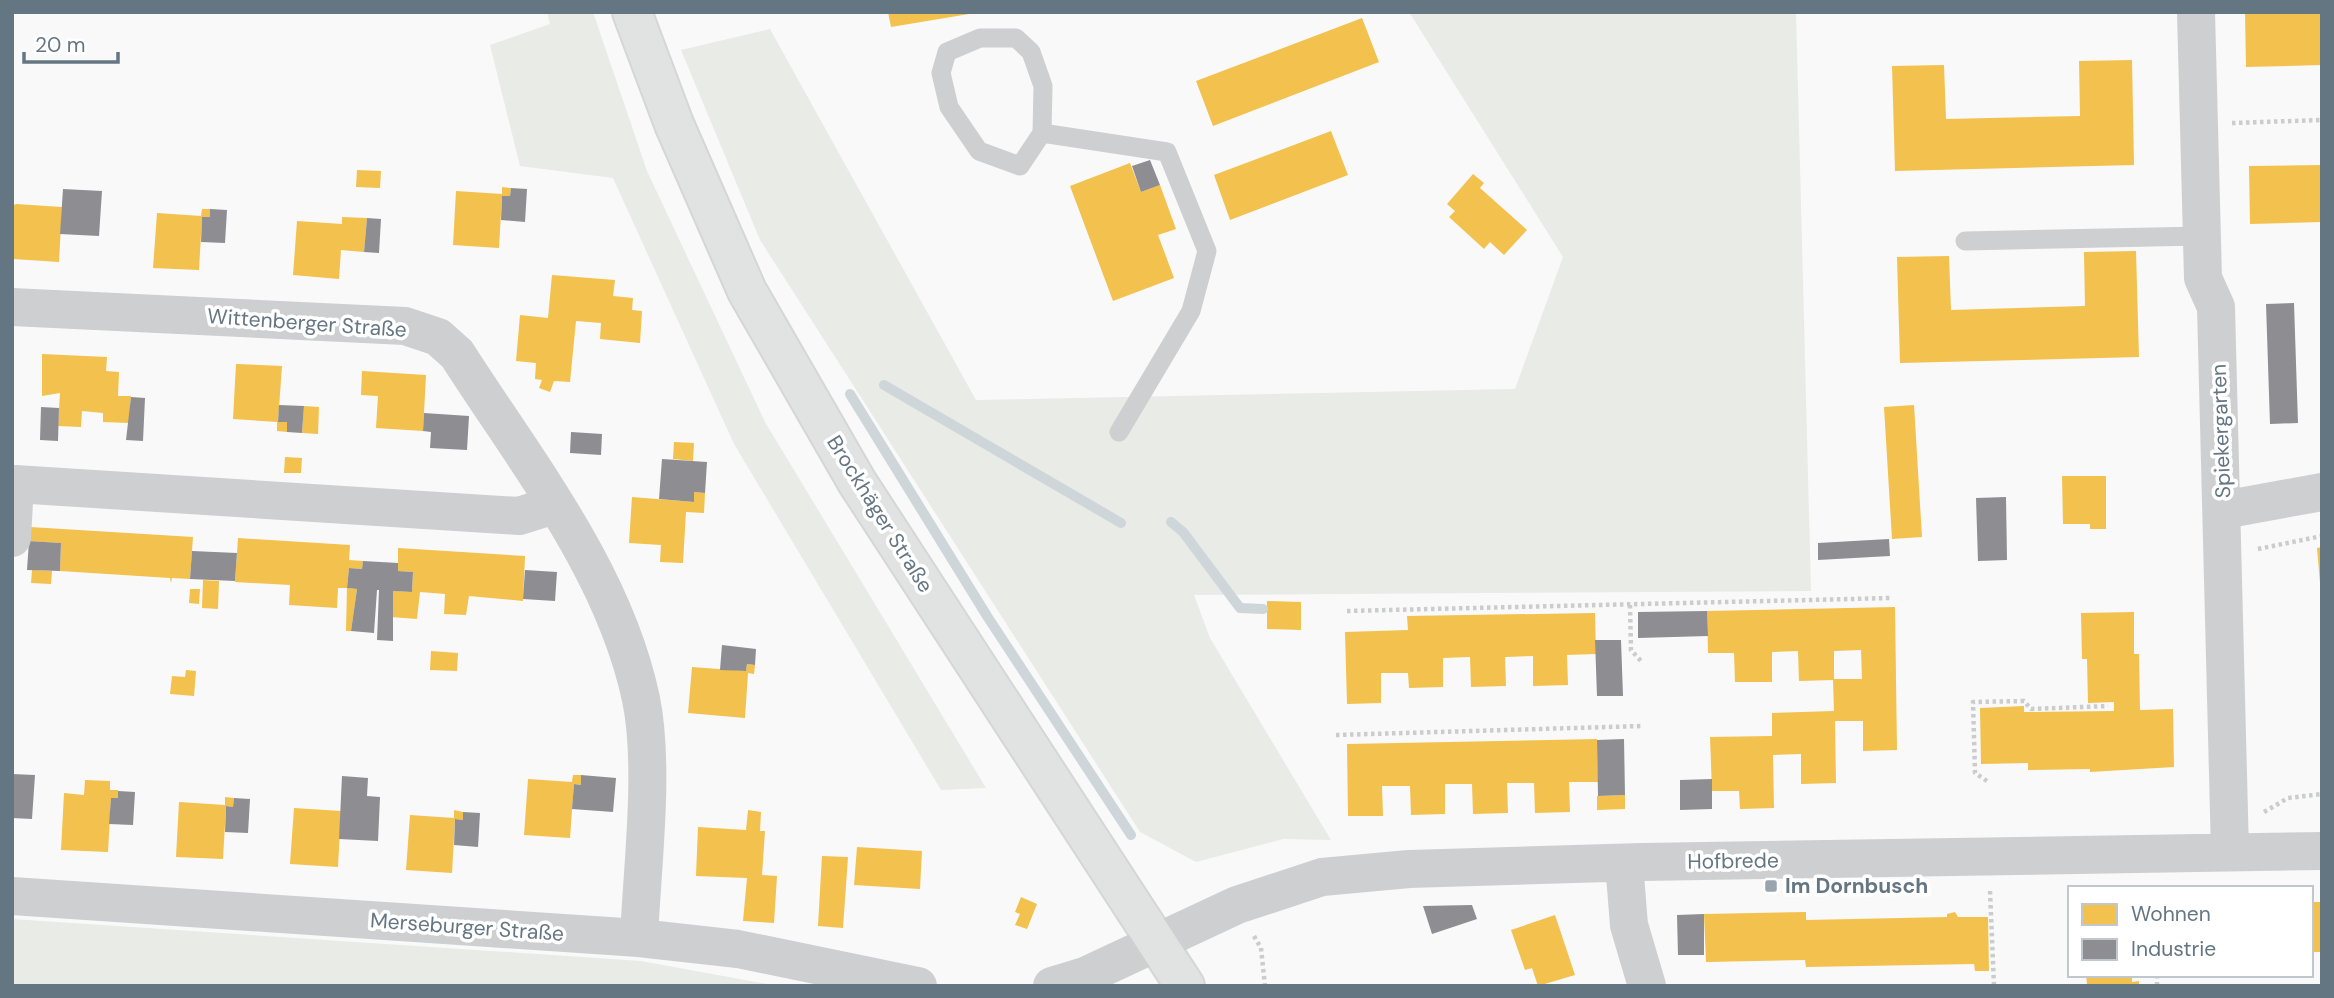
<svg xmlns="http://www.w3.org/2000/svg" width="2334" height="998" font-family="'DM Sans',sans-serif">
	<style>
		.green { fill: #e8ebe6 }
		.homes { fill: #f2c14e; fill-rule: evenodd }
		.industry { fill: #8d8d92 }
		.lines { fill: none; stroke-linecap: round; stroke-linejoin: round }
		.stream { stroke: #ced6d9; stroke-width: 10 }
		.secondary-casing { stroke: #d5d6d7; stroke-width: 42 }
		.path { stroke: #cbcccd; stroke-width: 4.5; stroke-dasharray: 3.5 3.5; stroke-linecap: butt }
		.service { stroke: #cecfd0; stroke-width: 19 }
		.minor { stroke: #cecfd0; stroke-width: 38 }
		.secondary { stroke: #e1e2e2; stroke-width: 38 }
		.poi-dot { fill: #99a4ac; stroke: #fff; stroke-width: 2.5 }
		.labels { text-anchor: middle; stroke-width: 7; stroke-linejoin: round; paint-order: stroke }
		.street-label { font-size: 21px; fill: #657683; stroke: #fff }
		.poi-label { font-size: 21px; font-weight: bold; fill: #657683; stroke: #fff; text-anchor: start }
	</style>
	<rect width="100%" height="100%" fill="#f9f9f9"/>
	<path class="green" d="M547 12H593L647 171 765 422 986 788 941 790 734 444 613 178 520 166 490 45 550 24Z
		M1409 12H1796L1811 591 1194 595 1210 638 1331 840 1283 839 1196 862 1140 832 760 240 681 50 770 29 976 400 1515 389 1563 257Z
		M12 919 641 961 778 986H12Z"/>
	<path class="homes" d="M888 12H969V14L891 27Z
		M2245 12H2322V65L2246 67Z
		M1362 18 1379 62 1213 126 1196 81Z
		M2132 60 2134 165 1895 171 1892 66 1944 65 1946 119 2080 116 2079 61Z
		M1331 131 1348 175 1230 220 1214 175Z
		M1130 163 1141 192 1160 185 1176 229 1158 235 1174 278 1113 301 1070 186Z
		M2322 165V222L2250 224 2249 166Z
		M357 170 381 171 380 188 356 187Z
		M1473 174 1484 183 1480 188 1527 230 1504 255 1490 242 1484 249 1449 217 1455 211 1447 204Z
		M502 187 511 188 510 196H502L499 248 453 245 456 191 502 194Z
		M16 204 62 207 59 262 13 259 12 206Z
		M202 209H210V217H202L199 270 153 268 157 213 201 216Z
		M342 217 367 218 364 252 341 250 339 279 293 275 297 221 342 224Z
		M2136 251 2139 357 1900 363 1897 257 1949 256 1951 310 2085 306 2084 252Z
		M552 275 615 280 613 296 633 298 632 310 642 311 640 343 600 339 601 323 576 321 570 382 554 381 550 392 539 388 542 380 535 379 536 363 516 361 520 315 548 318Z
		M42 354 107 357 106 371 119 372 118 396H131L129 423 103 422V413L82 411 81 427 58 426 60 393 42 396Z
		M236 364 282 366 278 422H287V432L277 431V422L233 419Z
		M362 371 426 375 423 431 376 428 378 396 361 395Z
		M1914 405 1922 537 1892 539 1884 407Z
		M304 406 319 407 318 434 302 433Z
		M674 442 694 443 693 461 673 459Z
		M285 457 302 458 301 473H284Z
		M2062 476H2106V529H2090V524H2063Z
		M694 492 705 493 704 513 686 512 683 563 660 562 661 545 629 543 632 497 694 502Z
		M30 527 193 537 190 579 172 578 171 583 170 578 60 571 61 543 29 541Z
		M238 538 350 545 349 560 363 561 362 569 349 568 347 588H338L337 608 289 605 290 585 235 582Z
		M2322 547V583H2320L2317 548Z
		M398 548 525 556 523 601 469 596 466 615 444 614 445 594 420 592 417 619 391 617 393 591 412 592 413 572 398 571Z
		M32 570 52 571 51 584 31 583Z
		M203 580 219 581 218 609 202 608Z
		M347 588 357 589 351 631H346Z
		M190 589H200L199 604 189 603Z
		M1267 601 1301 602V630L1267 629Z
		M1895 607 1897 750 1863 751V721H1835L1836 783 1801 784V754L1773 755 1774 808 1740 809 1739 791H1712L1710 737 1772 736V713L1834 711 1833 680 1799 681 1798 651 1772 652V682H1735L1734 653H1708L1707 611ZM1861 650 1862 679H1834V651Z
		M2134 612V654H2139L2140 710 2173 709 2174 767 2090 772V769L2028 770V763L1981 764 1980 708 2024 706V712L2114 711V702L2088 703 2087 659H2082L2081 613Z
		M1595 613 1596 654 1567 655 1568 685 1533 686V656L1505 657 1506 686 1471 687 1470 657 1443 658V687L1409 688 1408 673H1381V703L1347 704 1345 632 1408 630 1407 616Z
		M431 651 458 653 457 671 430 670Z
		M747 664 755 665 754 674 748 673 745 718 688 713 692 667 746 671Z
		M186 670 196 671 194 696 170 694 172 676 185 677Z
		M1597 739 1598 782H1569L1570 812 1535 813 1534 783H1507L1508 813 1473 814 1472 784H1445V814L1411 815 1410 786H1382L1383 816H1348L1347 744Z
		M573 775H581V785L574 784 570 838 524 835 528 779 572 782Z
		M85 780 110 781V790H118V798H111L108 852 61 850 64 793 84 795Z
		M1625 795V809L1597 810V796Z
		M225 797 234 798 233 807 226 806 223 859 176 857 179 802 225 805Z
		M294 808 341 811 338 867 290 864Z
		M454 810 463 812V820L455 819 452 873 406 870 410 815 454 818Z
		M748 810 761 812 760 831H765L762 875 777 876 774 923 743 921 747 878 696 876 698 827 746 830Z
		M857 847 922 851 920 889 854 885Z
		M822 856 848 857 843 928 818 926Z
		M1021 897 1037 904 1027 929 1015 925 1020 914 1015 912Z
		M2313 902H2322V952H2311Z
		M1806 912V920L1947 917V914L1955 912 1958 917H1988L1989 971H1975L1974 964 1806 967 1805 960 1706 962 1704 914Z
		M1555 915 1575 975 1538 986 1532 968 1525 970 1511 930Z
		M2086 975H2132V982L2139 981V986L2087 984Z"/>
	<path class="industry" d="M1150 160 1160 185 1141 192 1132 166Z
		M511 188 527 189 525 222 501 220 502 196H510Z
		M63 189 102 191 99 236 60 234Z
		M210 209 227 210 225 243 201 242 202 217H210Z
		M367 218 381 219 379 253 364 252Z
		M2294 303 2298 423 2270 424 2266 304Z
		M131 397 145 398 143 441 126 440Z
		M279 405 304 406 302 433 287 432V422H278Z
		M41 407 59 408 58 441 40 440Z
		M424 413 469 416 467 450 430 448 431 432 423 431Z
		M571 432 602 434 601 455 570 453Z
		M662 459 707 462 705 493 694 492V502L659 499Z
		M2006 497 2007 560 1978 561 1976 498Z
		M1889 539 1890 556 1818 560V543Z
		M29 541 61 543 60 571 27 570Z
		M192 551 237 553 235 581 190 579Z
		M363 561 398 563V571L413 572 412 592 393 591V641L377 640 379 590H377L374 633 351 631 357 589 347 588 349 568 362 569Z
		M525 570 557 572 555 601 523 599Z
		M1707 611 1708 636 1638 638V612Z
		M1595 640H1621L1623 696H1597Z
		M722 645 756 649 755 665 747 664 746 671 720 670Z
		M1624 739 1625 795 1598 796 1597 740Z
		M12 774 35 775 32 819 12 818Z
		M581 775 616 778 613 812 572 809 574 784 581 785Z
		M342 776 368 778 367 796 380 797 378 841 339 839Z
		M1712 779V809L1680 810V780Z
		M118 791 135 792 133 825 109 824 111 798H118Z
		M234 798 250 799 248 833 225 832 226 806 233 807Z
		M463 812 480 813 478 847 454 845 455 819 463 820Z
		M1472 905 1477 919 1432 934 1423 906Z
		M1704 914V955H1678L1677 915Z"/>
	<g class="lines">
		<path class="stream" d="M884 385 1121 523
			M850 394 987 616 1131 835
			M1171 522 1183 532 1240 608 1263 609"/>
		<defs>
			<path id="secondary" d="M632 12 674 124 747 291 857 482 1185 986"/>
		</defs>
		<use href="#secondary" class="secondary-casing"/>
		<path class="path" d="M2232 123 2322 120
			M2258 549 2322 536
			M1630 605 1631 650 1641 661
			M1347 611 1891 598
			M1336 735 1642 726
			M1987 781 1975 773 1973 702 2024 701 2031 709 2108 706
			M2264 812 2288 798 2322 794
			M1990 891 1994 986
			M1254 936 1261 948 1265 986
			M2157 975V986"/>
		<path class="service" d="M980 38H1016L1031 52 1043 86 1042 133 1020 166 979 151 949 107 941 73 947 52Z
			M1042 133 1167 152 1207 251 1191 311 1119 432
			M1965 241 2201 236"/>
		<path class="minor" d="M2196 12 2203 278 2216 307 2230 852
			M12 307 405 326 438 337 457 354C526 462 614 571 641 699 655 767 642 868 639 938
			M2223 510 2322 492
			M12 538 15 484 519 516 554 505
			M1624 863 1629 925 1647 986
			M12 896 639 938 738 949 918 986
			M1052 986 1085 976 1237 905 1322 877 1409 869 1642 862 2322 851"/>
		<use href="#secondary" class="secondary"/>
	</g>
	<rect class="poi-dot" x="1764" y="879" width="14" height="14" rx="3.5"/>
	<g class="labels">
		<g class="street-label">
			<text transform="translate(307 323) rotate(4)" y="7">Wittenberger Straße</text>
			<text transform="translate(2221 431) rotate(-92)" y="7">Spiekergarten</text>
			<text transform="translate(880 514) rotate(58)" y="7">Brockhäger Straße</text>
			<text transform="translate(1733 861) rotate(-1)" y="7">Hofbrede</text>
			<text transform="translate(467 927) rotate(4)" y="7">Merseburger Straße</text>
		</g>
		<g class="poi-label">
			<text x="1785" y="893">Im Dornbusch</text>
		</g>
	</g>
	<rect width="2334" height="998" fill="none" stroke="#657683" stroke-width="28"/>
	<rect x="2068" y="886" width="245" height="91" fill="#ffffff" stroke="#c1c8cd" stroke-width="2"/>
	<rect x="2082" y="904" width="35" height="21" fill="#f2c14e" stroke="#c1c8cd" stroke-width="2"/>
	<text x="2131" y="921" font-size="21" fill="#657683">Wohnen</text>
	<rect x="2082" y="939" width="35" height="21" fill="#8d8d92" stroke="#c1c8cd" stroke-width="2"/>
	<text x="2131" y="956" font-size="21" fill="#657683">Industrie</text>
	<path d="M24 52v10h94v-10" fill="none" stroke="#657683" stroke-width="3.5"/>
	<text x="35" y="52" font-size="21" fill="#657683" stroke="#ffffff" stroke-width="5" paint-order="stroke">20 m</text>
</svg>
